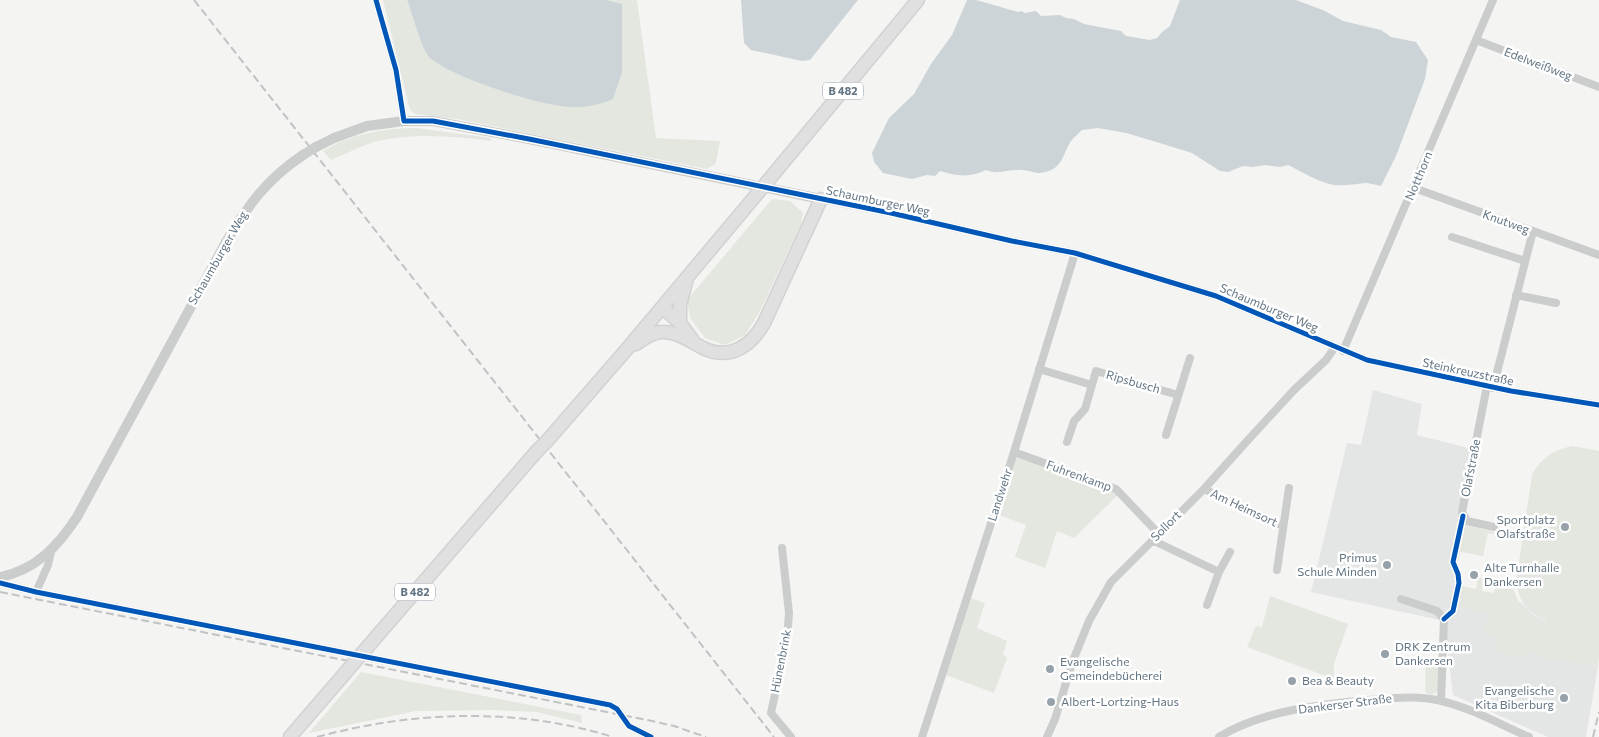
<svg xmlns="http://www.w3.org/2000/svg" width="1599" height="737" font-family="Commissioner,sans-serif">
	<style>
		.built { fill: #e4e6e5 }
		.green { fill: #e4e7e0 }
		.water { fill: #ccd4d7 }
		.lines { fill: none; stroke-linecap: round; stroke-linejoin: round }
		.primary-casing { stroke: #d1d2d1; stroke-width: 15 }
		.minor { stroke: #cbcdcd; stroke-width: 8 }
		.tertiary { stroke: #cbcdcd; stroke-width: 10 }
		.primary { stroke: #e0e0e0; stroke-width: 12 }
		.rail { stroke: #c0c2c3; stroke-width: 2; stroke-dasharray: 8 4; stroke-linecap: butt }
		.primary-bridge-casing { stroke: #d1d2d1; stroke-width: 15; stroke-linecap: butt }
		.tertiary-bridge { stroke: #cbcdcd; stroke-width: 10 }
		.primary-bridge { stroke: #e0e0e0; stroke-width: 12 }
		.cycleway-casing { stroke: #fff; stroke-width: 8 }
		.cycleway { stroke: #0057b8; stroke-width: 5 }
		.poi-dot { fill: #96a1aa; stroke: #fff; stroke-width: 2 }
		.labels { text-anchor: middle; stroke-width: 5; stroke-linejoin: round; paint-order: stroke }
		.shield { fill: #fff; stroke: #929ea8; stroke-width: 1 }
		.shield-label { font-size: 11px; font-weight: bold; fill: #637583 }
		.street-label { font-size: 12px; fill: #637583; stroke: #fff }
		.poi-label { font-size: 12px; fill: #637583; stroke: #fff; text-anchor: start }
	</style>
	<rect width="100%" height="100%" fill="#f4f4f2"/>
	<path class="built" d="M1373 390 1422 404 1417 435 1473 449 1459 517 1465 524 1455 578 1462 580 1460 591 1522 603 1532 614 1546 622 1541 658 1598 666 1586 737H1548L1453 695 1444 621 1311 592 1347 443 1361 445Z"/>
	<path class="green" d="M383 0H407L427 56 613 98 622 73 606 0H637L656 138 720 141 716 163 707 169 457 119 415 114 410 110Z
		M417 128 491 138V141C454 136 415 133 378 141 362 145 346 154 331 160L323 151C351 134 385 128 417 128Z
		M772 199 790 201 803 213 801 224 760 311 745 335 725 345 705 338 690 318 687 300Z
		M1573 446 1599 451V657L1598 666 1541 658 1532 651C1520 659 1507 658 1494 650L1495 636H1485L1488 613 1457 607 1461 586 1476 589 1478 577 1484 579 1482 591 1494 593 1497 581 1512 583C1516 602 1527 618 1546 624V621C1528 614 1519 601 1516 582L1532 475C1541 458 1554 449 1573 446Z
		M1020 457 1111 491 1118 495 1074 538 1057 531 1045 568 1015 557 1026 525 997 514 1015 459Z
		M1465 525 1494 532V534L1488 533 1483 556 1460 552Z
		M1270 596 1348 624 1334 664V679L1247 647 1256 626 1262 627Z
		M971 598 985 603 977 628 1007 641 1003 654 1007 658 994 693 946 675Z
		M1431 658 1438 661 1439 664 1438 691 1432 695 1426 693 1425 690 1426 661Z
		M361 672 581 715 582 723 537 712 491 710 416 711 309 733Z"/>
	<path class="water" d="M407 0H606L622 4V73L613 99C598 106 578 109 561 106 530 102 451 77 429 57 423 52 411 10 407 0Z
		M741 0H858L810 60 802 61 751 50 744 43Z
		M967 0H976L1018 12 1021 11 1025 13 1036 11 1041 16 1060 15 1066 18 1074 19 1084 24 1121 31 1126 36 1150 40 1157 38 1161 33 1170 26 1180 0H1296L1325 11 1343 21 1381 30 1391 37 1416 42 1428 60 1425 79 1396 156 1381 186C1376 185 1370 183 1365 183 1355 184 1345 186 1334 185 1317 182 1303 172 1288 165L1280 167 1265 165 1253 167 1243 166 1228 172 1220 171 1192 153 1163 144 1126 133 1098 128 1082 130C1079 133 1074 137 1071 141 1061 157 1063 170 1040 173 1033 173 1025 169 1017 170 1005 170 998 175 986 170 969 178 957 176 940 171L935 176 927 175 912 179 883 173 874 162 872 153 889 118 914 94 931 64 952 35Z"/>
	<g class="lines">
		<defs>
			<path id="primary" d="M767 182 918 0
				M662 307 680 323 692 339
				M680 323V305L686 282
				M636 344C644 338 654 331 664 332 678 332 691 342 703 348 730 361 751 346 764 323L821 199
				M547 441 627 349 757 194
				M377 636 537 451
				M290 737 340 679"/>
		</defs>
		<use href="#primary" class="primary-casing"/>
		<path class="minor" d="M376 0 396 70 404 121
			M1476 40 1599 87
			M1414 188 1599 255
			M821 199 891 213 1012 241 1075 253 1216 296 1367 360 1511 391 1599 405
			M1452 237 1525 261
			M1516 295 1556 303
			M1343 351 1493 0
			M1039 369 1092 385 1096 371 1178 395
			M1487 386 1462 512 1467 521 1494 527
			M1493 388 1533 231
			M1166 435 1190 358
			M1067 442 1074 421 1085 409 1092 385
			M1014 452 1116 489 1158 533
			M1204 489 1283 526
			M1152 540 1219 572
			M782 548 789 613 787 638 771 713 791 737
			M1277 570 1289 488
			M0 583 36 592 610 705 617 709 629 726 651 737
			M36 592 48 565 51 552
			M1401 599 1437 611 1444 619 1441 701
			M1207 605 1219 572 1230 552
			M922 737 1014 452 1075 253
			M1047 737 1055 719 1072 663 1089 621 1111 582 1204 489 1248 440 1294 390 1326 360 1335 347
			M1219 737C1261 711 1321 704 1369 700 1393 698 1418 695 1441 701 1472 708 1501 725 1529 737"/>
		<path class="tertiary" d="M316 147 334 138 367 126 404 121H433L529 139 821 199
			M0 577C36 570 58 546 77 517L226 242C248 205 267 179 303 155"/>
		<use href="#primary" class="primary"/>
		<path class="rail" d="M194 0 774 737
			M0 592 652 721 674 726 706 737
			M317 737C413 711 517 707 613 737
			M1593 737 1599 712"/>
		<defs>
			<path id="primary-bridge" d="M757 194 767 182
				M537 451 547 441
				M340 679 377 636"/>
		</defs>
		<use href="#primary-bridge" class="primary-bridge-casing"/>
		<path class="tertiary-bridge" d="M303 155 316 147"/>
		<use href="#primary-bridge" class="primary-bridge"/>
		<defs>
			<path id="cycleway" d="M376 0 396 70 404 121H433L529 139 891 213 1012 241 1075 253 1216 296 1367 360 1511 391 1599 405
				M0 583 36 592 610 705 617 709 629 726 651 737
				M1444 619 1453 611 1459 583 1458 574 1453 562 1463 516"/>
		</defs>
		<use href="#cycleway" class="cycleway-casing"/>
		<use href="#cycleway" class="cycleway"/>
	</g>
	<g class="poi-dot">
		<circle cx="1565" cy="527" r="5"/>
		<circle cx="1387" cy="565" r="5"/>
		<circle cx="1474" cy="575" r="5"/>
		<circle cx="1385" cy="654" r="5"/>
		<circle cx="1050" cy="669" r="5"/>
		<circle cx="1292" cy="681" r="5"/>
		<circle cx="1564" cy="698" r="5"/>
		<circle cx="1051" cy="702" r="5"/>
	</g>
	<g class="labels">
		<g class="shield">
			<rect x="823" y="82.5" width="40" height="17" rx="4"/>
			<rect x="395" y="583.5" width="40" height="17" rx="4"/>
		</g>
		<g class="shield-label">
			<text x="843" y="95">B 482</text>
			<text x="415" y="596">B 482</text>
		</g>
		<g class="street-label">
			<text transform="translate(1538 64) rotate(21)" y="4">Edelweißweg</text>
			<text transform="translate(1419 176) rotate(-67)" y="4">Notthorn</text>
			<text transform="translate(878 201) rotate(12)" y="4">Schaumburger Weg</text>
			<text transform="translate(1506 222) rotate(20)" y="4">Knutweg</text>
			<text transform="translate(218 258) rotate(-60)" y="4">Schaumburger Weg</text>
			<text transform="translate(1269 308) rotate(23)" y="4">Schaumburger Weg</text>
			<text transform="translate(1468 372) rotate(12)" y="4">Steinkreuzstraße</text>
			<text transform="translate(1133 382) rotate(16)" y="4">Ripsbusch</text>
			<text transform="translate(1471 468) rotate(-79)" y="4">Olafstraße</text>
			<text transform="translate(1079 476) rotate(20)" y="4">Fuhrenkamp</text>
			<text transform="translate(1000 495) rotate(-72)" y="4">Landwehr</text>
			<text transform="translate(1244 508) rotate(25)" y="4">Am Heimsort</text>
			<text transform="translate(1166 526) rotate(-45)" y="4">Sollort</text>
			<text transform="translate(781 661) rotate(-79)" y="4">Hünenbrink</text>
			<text transform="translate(1345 704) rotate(-7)" y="4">Dankerser Straße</text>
		</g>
		<g class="poi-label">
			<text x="1555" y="524" text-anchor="end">Sportplatz<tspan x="1555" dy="14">Olafstraße</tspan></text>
			<text x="1377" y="562" text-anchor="end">Primus<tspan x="1377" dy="14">Schule Minden</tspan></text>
			<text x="1484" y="572">Alte Turnhalle<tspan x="1484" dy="14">Dankersen</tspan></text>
			<text x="1395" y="651">DRK Zentrum<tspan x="1395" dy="14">Dankersen</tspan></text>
			<text x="1060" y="666">Evangelische<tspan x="1060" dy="14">Gemeindebücherei</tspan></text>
			<text x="1302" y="685">Bea &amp; Beauty</text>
			<text x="1554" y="695" text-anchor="end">Evangelische<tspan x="1554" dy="14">Kita Biberburg</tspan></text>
			<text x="1061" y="706">Albert-Lortzing-Haus</text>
		</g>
	</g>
</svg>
